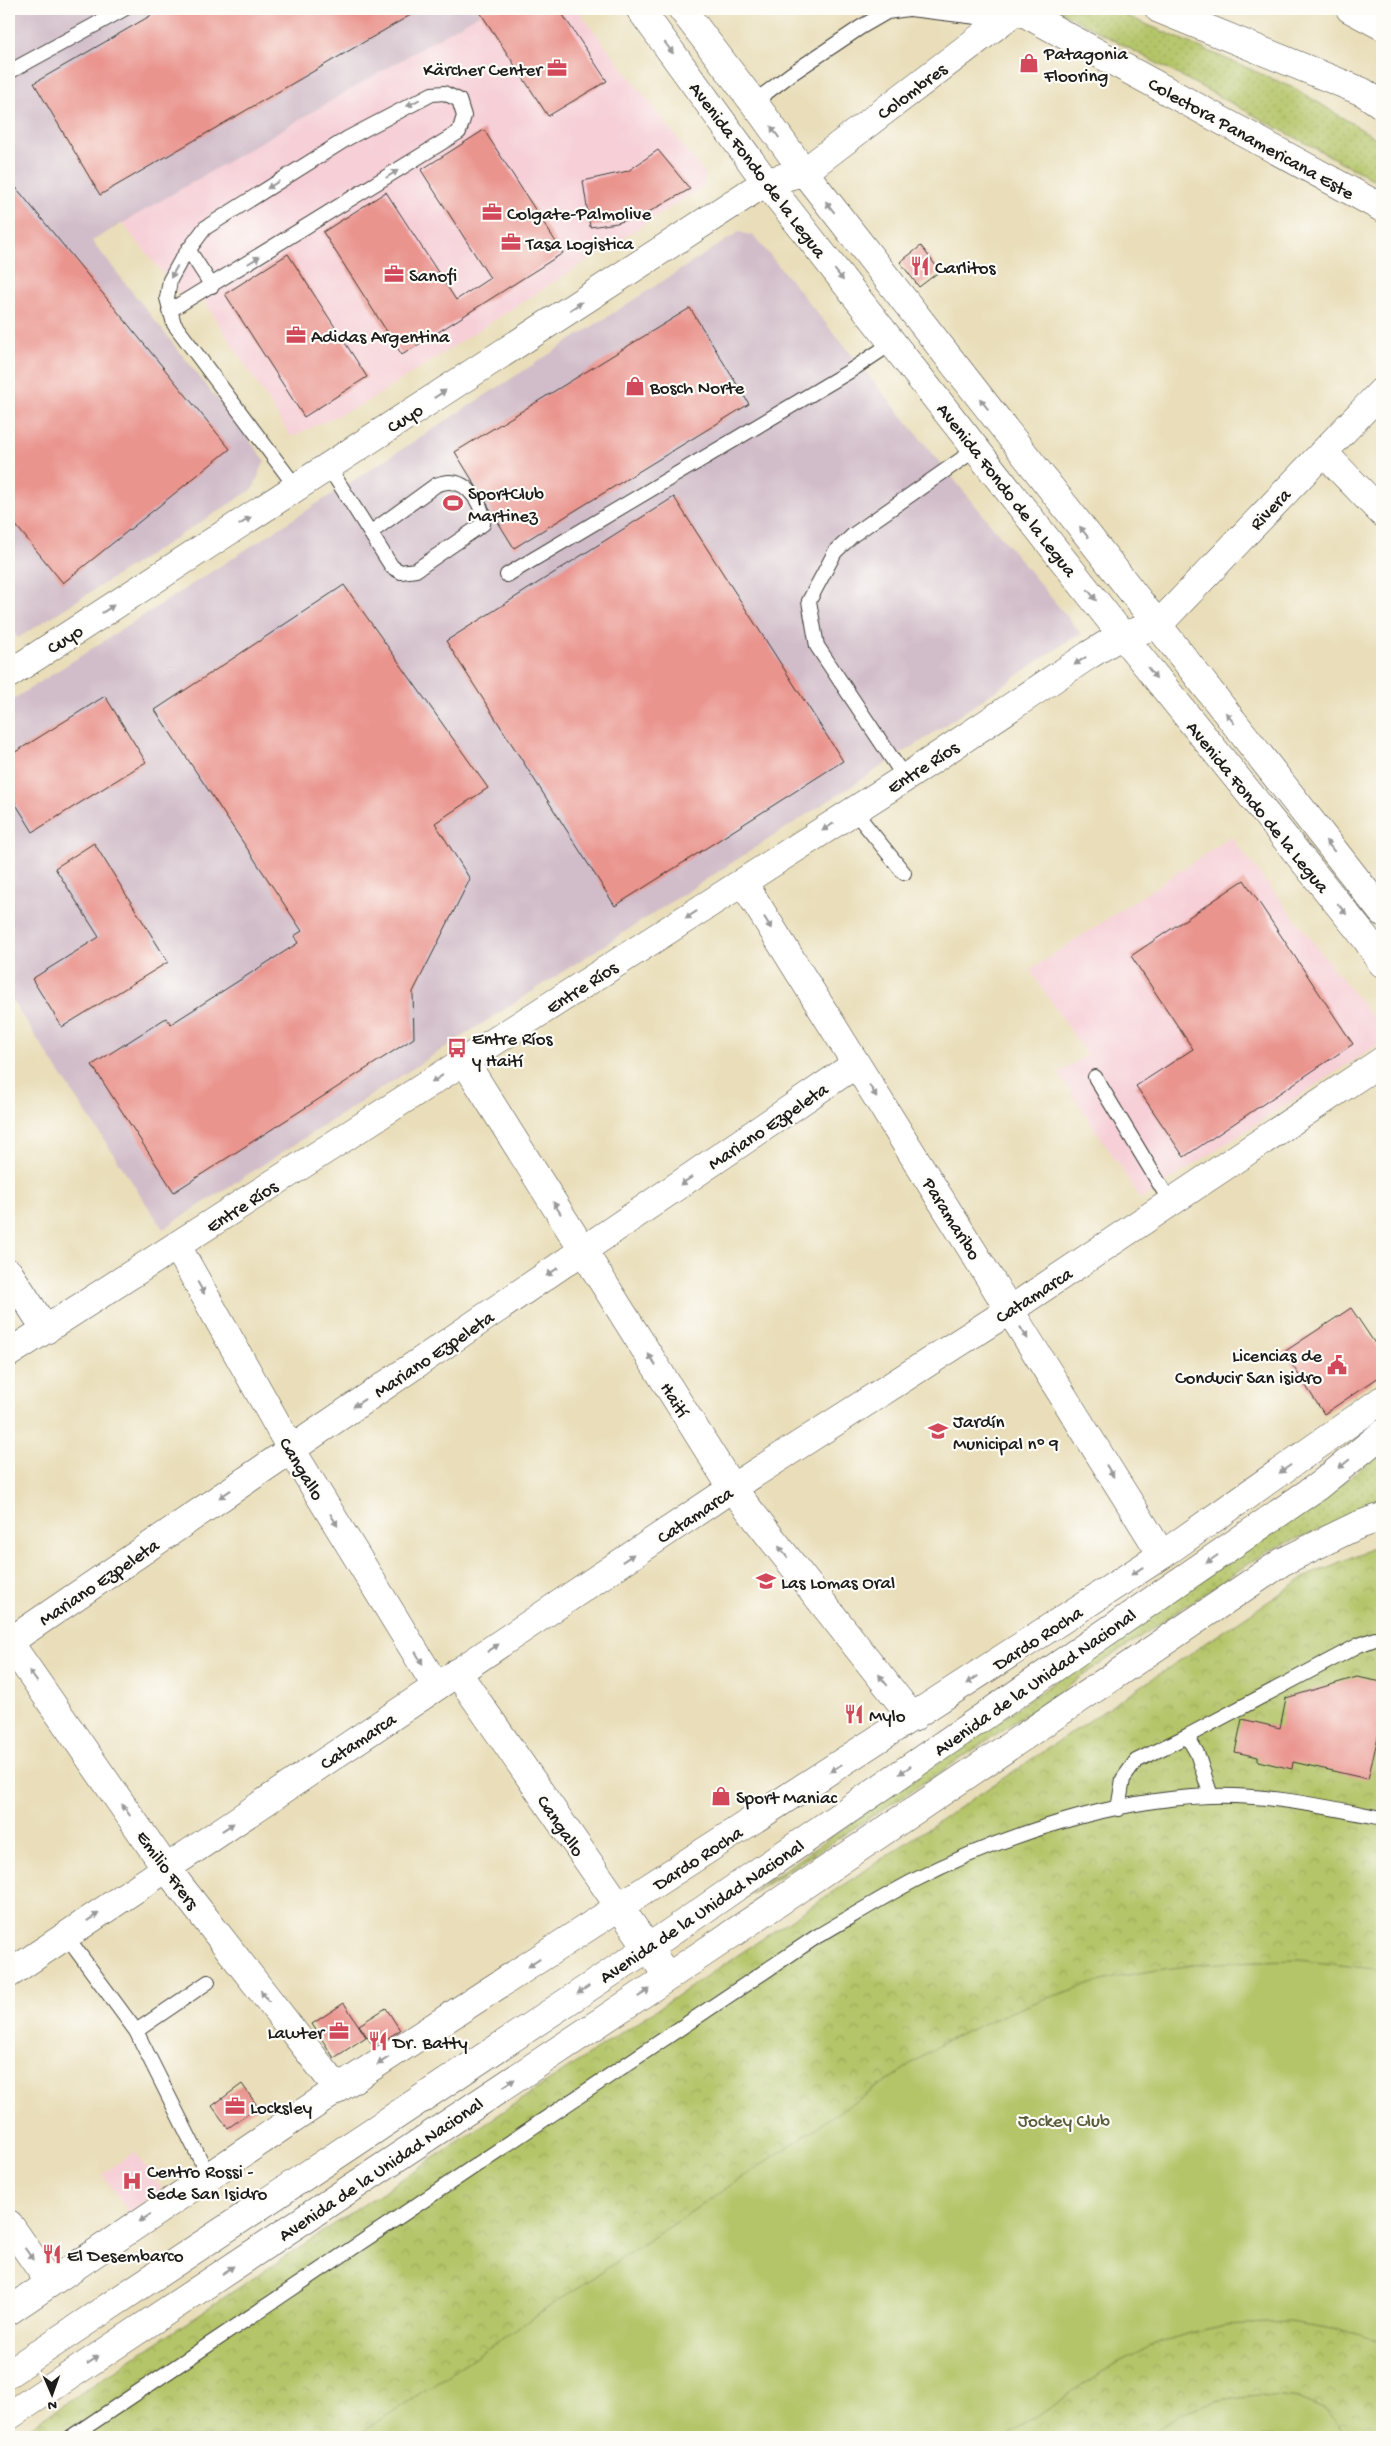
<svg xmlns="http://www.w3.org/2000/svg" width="1391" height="2446" font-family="'Gochi Hand',sans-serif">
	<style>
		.built { fill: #f6cfd7 }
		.industrial { fill: #d1bdc9 }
		.grass { fill: url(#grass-dots); stroke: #687042 }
		.park { fill: url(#park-crowns); stroke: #687042 }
		.pitch { fill: #b4c467; stroke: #687042 }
		.building { fill: #ea948e }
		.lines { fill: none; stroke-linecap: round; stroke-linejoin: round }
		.lane-casing { stroke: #3b3934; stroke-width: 16 }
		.street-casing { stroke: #3b3934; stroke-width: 29 }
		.secondary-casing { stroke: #3b3934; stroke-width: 29 }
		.highway-casing { stroke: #3b3934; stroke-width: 29 }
		.lane { stroke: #fff; stroke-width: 14 }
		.street { stroke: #fff; stroke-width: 28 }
		.secondary { stroke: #fff; stroke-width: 28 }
		.highway { stroke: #fff; stroke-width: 28 }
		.oneway { fill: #999 }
		.labels { text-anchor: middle; stroke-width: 4.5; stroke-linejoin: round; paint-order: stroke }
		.poi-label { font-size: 19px; fill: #1c1c1c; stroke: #fdfcf7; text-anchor: start }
		.street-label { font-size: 19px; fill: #1c1c1c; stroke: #fdfcf7 }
		.park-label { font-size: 19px; fill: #595f3a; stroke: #fdfcf7 }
	</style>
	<defs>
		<pattern id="grass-dots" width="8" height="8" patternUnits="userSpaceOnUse" patternTransform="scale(1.25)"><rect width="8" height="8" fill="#b4c467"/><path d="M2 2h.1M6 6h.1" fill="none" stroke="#9aa859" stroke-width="1.8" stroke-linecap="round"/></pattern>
		<pattern id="park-crowns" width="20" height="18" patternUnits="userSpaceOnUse" patternTransform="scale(1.25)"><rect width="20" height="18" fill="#b4c467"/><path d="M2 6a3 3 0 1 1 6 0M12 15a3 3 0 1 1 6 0" fill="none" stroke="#9aa859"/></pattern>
	</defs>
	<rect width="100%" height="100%" fill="#fdfcf7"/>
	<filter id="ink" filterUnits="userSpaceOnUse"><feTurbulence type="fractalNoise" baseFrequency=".02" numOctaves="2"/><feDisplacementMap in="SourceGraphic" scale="10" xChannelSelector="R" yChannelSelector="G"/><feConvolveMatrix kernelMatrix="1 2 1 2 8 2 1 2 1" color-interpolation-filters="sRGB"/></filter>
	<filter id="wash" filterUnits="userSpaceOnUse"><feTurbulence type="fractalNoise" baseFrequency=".0096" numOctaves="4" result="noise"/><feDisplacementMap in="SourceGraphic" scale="20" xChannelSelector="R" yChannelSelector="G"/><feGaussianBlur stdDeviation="1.12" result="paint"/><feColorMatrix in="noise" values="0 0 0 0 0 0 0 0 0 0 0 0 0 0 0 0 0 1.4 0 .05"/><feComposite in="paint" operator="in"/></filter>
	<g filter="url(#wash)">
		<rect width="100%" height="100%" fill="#e9deb9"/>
		<path class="built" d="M488 9H577L706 175 704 186 367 402 291 437 200 294 187 303 122 223Z
			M1231 837 1382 1030 1379 1044 1141 1199 1059 1074 1087 1055 1030 970Z
			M135 2152 162 2189 129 2212 102 2174Z"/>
		<path class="industrial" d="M9 9H101L103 11 107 9H488L92 241 265 460 253 489 18 638 9 625Z
			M739 232 754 236 1082 635 1074 637 923 740 163 1229 9 996V702Z"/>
		<path class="grass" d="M1056 9H1111L1296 89 1382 142V184Z
			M1382 1451V1505L1267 1551 942 1771 707 1923 1349 1478Z"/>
		<path class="park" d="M1382 1544V2437H15L1305 1577Z"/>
		<path class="pitch" d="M1299 1960 1382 1970V2341L1353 2332 1289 2322 1225 2325 1193 2332 1160 2342 1113 2365 1005 2437H355L946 2041C993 2019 1041 1998 1091 1984 1159 1965 1229 1961 1299 1960Z
			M1261 2395 1300 2399 1327 2410 1347 2437H1146C1190 2407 1206 2399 1261 2395Z"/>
		<g id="blocks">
			<path class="building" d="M162 9H421L100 195 34 83Z
				M478 9H559L607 81 548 116Z
				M484 130 563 253 402 355 323 232 386 192 456 300 490 278 421 170Z
				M658 150 690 189 645 214 617 223 590 227 583 181 628 171Z
				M9 179 230 449 63 583 9 517Z
				M921 246 940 271 919 287 900 262Z
				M288 254 367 377 304 417 225 294Z
				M690 308 749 404 514 548 455 452Z
				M674 497 843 761 615 906 446 641Z
				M344 585 488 788 435 823 470 879 413 992 414 1038 174 1192 92 1065 166 1018 171 1024 298 943 294 936 302 931 155 710Z
				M105 696 146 762 33 832 9 793V756Z
				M94 843 168 962 62 1027 32 979 99 937 55 868Z
				M1244 880 1353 1044 1184 1157 1136 1086 1193 1049 1131 956Z
				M1351 1308 1382 1354V1375L1324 1414 1284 1352Z
				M1357 1677 1382 1682V1720L1368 1779 1293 1762 1292 1769 1258 1761V1757L1235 1752 1242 1719 1280 1728 1286 1698Z
				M344 2003 366 2037 334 2058 312 2024Z
				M386 2008 400 2030 374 2047 359 2025Z
				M242 2084 258 2107 228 2128 212 2106Z"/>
		</g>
	</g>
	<g filter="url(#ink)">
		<use href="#blocks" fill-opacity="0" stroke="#3b3934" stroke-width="1"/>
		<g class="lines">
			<defs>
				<path id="lane" d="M910 9 1002 20
					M9 72 124 9
					M754 102 791 74 861 27 887 12 908 9
					M188 249 212 286
					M169 311 459 132 464 116 459 100 444 93 432 94 348 138 205 228 181 260 170 280 167 298 174 324 296 487
					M328 466 392 567 401 572 416 570 483 524C484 506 469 481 448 482 444 482 439 484 436 485L370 533
					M507 575 850 371 892 343
					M905 778 817 646 809 601 835 552 853 535 976 449
					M854 811 904 873
					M1095 1077 1171 1203
					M1187 1736 1197 1753 1211 1796
					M1118 1809 1123 1779 1136 1761 1187 1736 1359 1645 1375 1639H1382
					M66 1936 136 2031 208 2175
					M136 2031 208 1982
					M71 2437 816 1937C849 1918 881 1898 915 1880 1000 1836 1114 1799 1210 1796 1269 1794 1326 1807 1382 1818"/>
				<path id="street" d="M1323 452 1382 513
					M9 674 766 182 804 172 1018 9
					M743 882 1162 1555
					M465 1062 732 1488 913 1718
					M177 1246 291 1449 436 1686
					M9 1273 46 1330
					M9 1353 905 778 1089 655 1122 635 1157 626 1382 391
					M9 1642 856 1064
					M9 1642 166 1868 338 2089
					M457 1672 668 1977
					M9 1974 732 1488 1010 1310 1382 1061
					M9 2224 50 2283
					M9 2311 338 2089 1162 1555 1382 1400"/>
				<path id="secondary" d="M640 9 766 182 1122 635 1367 940 1382 963
					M682 9 763 115 804 172 1382 912
					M1017 9 1382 208
					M9 2373 648 1948 1318 1486 1382 1434
					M9 2416 668 1977 1282 1562 1356 1526 1382 1517"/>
				<path id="highway" d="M1159 9 1363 92 1382 105
					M1350 9 1382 26"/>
			</defs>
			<use href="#lane" class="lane-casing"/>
			<use href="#street" class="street-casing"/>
			<use href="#secondary" class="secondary-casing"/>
			<use href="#highway" class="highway-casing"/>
			<use href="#lane" class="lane"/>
			<use href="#street" class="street"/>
			<use href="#secondary" class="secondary"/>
			<use href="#highway" class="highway"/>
		</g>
		<defs><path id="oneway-solid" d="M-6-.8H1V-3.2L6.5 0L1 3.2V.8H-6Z" transform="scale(1.25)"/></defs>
		<g class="oneway">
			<use href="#oneway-solid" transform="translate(669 48) rotate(53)"/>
			<use href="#oneway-solid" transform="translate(413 103) rotate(152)"/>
			<use href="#oneway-solid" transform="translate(775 132) rotate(-125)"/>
			<use href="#oneway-solid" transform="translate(392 174) rotate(-32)"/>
			<use href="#oneway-solid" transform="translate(273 185) rotate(148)"/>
			<use href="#oneway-solid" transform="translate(830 207) rotate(-128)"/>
			<use href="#oneway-solid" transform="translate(254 260) rotate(-32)"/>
			<use href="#oneway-solid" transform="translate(174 272) rotate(119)"/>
			<use href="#oneway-solid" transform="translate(839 275) rotate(52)"/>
			<use href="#oneway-solid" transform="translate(576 306) rotate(-33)"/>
			<use href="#oneway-solid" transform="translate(440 394) rotate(-33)"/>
			<use href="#oneway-solid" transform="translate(984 404) rotate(-128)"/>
			<use href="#oneway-solid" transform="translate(245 521) rotate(-33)"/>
			<use href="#oneway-solid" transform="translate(1084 532) rotate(-128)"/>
			<use href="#oneway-solid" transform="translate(1092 595) rotate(52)"/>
			<use href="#oneway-solid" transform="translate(108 609) rotate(-33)"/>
			<use href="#oneway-solid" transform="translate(1080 661) rotate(146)"/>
			<use href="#oneway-solid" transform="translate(1152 673) rotate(51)"/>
			<use href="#oneway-solid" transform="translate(1230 718) rotate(-128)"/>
			<use href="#oneway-solid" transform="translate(828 827) rotate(147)"/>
			<use href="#oneway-solid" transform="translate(1330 846) rotate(-128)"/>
			<use href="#oneway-solid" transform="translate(1342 909) rotate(51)"/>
			<use href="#oneway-solid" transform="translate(691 915) rotate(147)"/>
			<use href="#oneway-solid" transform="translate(768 923) rotate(58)"/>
			<use href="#oneway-solid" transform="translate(437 1079) rotate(147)"/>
			<use href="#oneway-solid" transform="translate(873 1091) rotate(58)"/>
			<use href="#oneway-solid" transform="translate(686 1181) rotate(146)"/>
			<use href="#oneway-solid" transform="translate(557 1208) rotate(-122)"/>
			<use href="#oneway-solid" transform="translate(552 1272) rotate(146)"/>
			<use href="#oneway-solid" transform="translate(201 1288) rotate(61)"/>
			<use href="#oneway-solid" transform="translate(1024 1333) rotate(58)"/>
			<use href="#oneway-solid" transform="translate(652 1360) rotate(-122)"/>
			<use href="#oneway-solid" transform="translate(359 1403) rotate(146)"/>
			<use href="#oneway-solid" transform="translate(1344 1464) rotate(141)"/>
			<use href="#oneway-solid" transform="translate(1285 1469) rotate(145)"/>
			<use href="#oneway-solid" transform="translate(1110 1471) rotate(58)"/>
			<use href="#oneway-solid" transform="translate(225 1494) rotate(146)"/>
			<use href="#oneway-solid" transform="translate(334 1520) rotate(59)"/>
			<use href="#oneway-solid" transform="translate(783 1552) rotate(-128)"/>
			<use href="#oneway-solid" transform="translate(628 1558) rotate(-34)"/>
			<use href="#oneway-solid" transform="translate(1212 1559) rotate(145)"/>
			<use href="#oneway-solid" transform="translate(1137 1571) rotate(147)"/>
			<use href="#oneway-solid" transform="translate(493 1648) rotate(-34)"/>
			<use href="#oneway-solid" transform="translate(419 1658) rotate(59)"/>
			<use href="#oneway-solid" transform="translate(33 1676) rotate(-125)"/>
			<use href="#oneway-solid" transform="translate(883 1680) rotate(-128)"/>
			<use href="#oneway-solid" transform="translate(972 1680) rotate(147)"/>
			<use href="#oneway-solid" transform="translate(836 1768) rotate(147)"/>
			<use href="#oneway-solid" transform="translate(905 1770) rotate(145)"/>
			<use href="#oneway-solid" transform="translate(126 1810) rotate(-125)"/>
			<use href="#oneway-solid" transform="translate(228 1827) rotate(-34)"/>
			<use href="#oneway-solid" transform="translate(93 1917) rotate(-34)"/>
			<use href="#oneway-solid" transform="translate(534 1963) rotate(147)"/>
			<use href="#oneway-solid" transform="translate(583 1990) rotate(146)"/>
			<use href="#oneway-solid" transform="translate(644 1993) rotate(-33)"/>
			<use href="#oneway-solid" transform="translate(265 1996) rotate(-128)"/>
			<use href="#oneway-solid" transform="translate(383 2061) rotate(147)"/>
			<use href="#oneway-solid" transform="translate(509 2083) rotate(-34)"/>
			<use href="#oneway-solid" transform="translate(145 2218) rotate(146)"/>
			<use href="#oneway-solid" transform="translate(29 2254) rotate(55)"/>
			<use href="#oneway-solid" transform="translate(228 2270) rotate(-34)"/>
			<use href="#oneway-solid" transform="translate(93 2360) rotate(-34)"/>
		</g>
	</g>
	<defs>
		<symbol id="shop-bare" viewBox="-9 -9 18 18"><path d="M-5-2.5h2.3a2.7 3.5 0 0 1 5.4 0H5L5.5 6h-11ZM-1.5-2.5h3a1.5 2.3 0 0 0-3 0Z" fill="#d1495b" stroke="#fdfcf7" stroke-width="2.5" paint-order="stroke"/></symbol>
		<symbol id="office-bare" viewBox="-9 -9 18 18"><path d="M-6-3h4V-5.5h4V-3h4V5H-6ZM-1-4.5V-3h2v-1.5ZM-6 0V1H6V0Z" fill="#d1495b" stroke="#fdfcf7" stroke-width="2.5" paint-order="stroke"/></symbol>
		<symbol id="restaurant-bare" viewBox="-9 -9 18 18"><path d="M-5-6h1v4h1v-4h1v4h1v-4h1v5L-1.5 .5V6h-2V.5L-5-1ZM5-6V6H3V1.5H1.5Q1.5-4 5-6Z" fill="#d1495b" stroke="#fdfcf7" stroke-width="2.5" paint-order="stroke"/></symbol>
		<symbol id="stadium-bare" viewBox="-9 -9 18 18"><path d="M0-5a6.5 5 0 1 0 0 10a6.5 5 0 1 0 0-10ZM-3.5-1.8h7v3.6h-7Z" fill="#d1495b" stroke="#fdfcf7" stroke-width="2.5" paint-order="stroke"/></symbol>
		<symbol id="bus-bare" viewBox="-9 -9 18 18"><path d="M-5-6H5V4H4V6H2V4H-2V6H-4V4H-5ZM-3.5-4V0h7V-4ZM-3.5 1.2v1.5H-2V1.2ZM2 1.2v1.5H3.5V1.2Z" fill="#d1495b" stroke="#fdfcf7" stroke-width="2.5" paint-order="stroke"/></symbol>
		<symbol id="civic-bare" viewBox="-9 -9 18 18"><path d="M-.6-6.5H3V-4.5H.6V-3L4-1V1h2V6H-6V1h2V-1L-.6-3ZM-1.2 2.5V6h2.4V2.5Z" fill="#d1495b" stroke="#fdfcf7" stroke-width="2.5" paint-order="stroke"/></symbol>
		<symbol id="school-bare" viewBox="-9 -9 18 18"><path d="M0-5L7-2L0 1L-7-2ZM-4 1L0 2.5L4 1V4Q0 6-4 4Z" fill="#d1495b" stroke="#fdfcf7" stroke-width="2.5" paint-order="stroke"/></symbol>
		<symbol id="hospital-bare" viewBox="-9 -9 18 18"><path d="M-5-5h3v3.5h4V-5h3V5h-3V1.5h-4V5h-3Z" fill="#d1495b" stroke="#fdfcf7" stroke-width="2.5" paint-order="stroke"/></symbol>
	</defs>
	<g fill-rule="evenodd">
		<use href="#shop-bare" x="1015" y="49" width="28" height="28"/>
		<use href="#office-bare" x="543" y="54" width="28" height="28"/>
		<use href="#office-bare" x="478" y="198" width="28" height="28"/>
		<use href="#office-bare" x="497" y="228" width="28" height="28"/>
		<use href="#restaurant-bare" x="906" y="252" width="28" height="28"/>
		<use href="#office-bare" x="380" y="260" width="28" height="28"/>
		<use href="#office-bare" x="282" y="321" width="28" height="28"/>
		<use href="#shop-bare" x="621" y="372" width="28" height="28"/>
		<use href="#stadium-bare" x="439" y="489" width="28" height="28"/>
		<use href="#bus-bare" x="443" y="1034" width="28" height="28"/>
		<use href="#civic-bare" x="1323" y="1351" width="28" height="28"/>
		<use href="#school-bare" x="924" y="1417" width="28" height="28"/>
		<use href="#school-bare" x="752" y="1567" width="28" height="28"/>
		<use href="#restaurant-bare" x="840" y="1700" width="28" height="28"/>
		<use href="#shop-bare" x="707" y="1782" width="28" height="28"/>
		<use href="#office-bare" x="325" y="2017" width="28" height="28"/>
		<use href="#restaurant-bare" x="364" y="2027" width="28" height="28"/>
		<use href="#office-bare" x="221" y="2092" width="28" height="28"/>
		<use href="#hospital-bare" x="118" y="2167" width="28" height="28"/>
		<use href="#restaurant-bare" x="38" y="2240" width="28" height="28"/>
	</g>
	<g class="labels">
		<g class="poi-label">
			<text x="1044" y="59">Patagonia<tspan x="1044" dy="22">Flooring</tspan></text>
			<text x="542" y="75" text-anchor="end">Kärcher Center</text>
			<text x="507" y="219">Colgate-Palmolive</text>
			<text x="526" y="249">Tasa Logistica</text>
			<text x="935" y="273">Carlitos</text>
			<text x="409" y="281">Sanofi</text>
			<text x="311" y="342">Adidas Argentina</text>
			<text x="650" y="393">Bosch Norte</text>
			<text x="468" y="499">SportClub<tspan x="468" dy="22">Martinez</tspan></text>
			<text x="472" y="1044">Entre Ríos<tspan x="472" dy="22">y Haití</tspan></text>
			<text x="1322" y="1361" text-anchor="end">Licencias de<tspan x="1322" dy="22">Conducir San isidro</tspan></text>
			<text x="953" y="1427">Jardín<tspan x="953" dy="22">Municipal nº 9</tspan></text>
			<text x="781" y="1588">Las Lomas Oral</text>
			<text x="869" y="1721">Mylo</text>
			<text x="736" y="1803">Sport Maniac</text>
			<text x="324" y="2038" text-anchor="end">Lawter</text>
			<text x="393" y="2048">Dr. Batty</text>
			<text x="250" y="2113">Locksley</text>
			<text x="147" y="2177">Centro Rossi -<tspan x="147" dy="22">Sede San Isidro</tspan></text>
			<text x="67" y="2261">El Desembarco</text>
		</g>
		<g class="street-label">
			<text transform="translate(911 90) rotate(-37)" y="7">Colombres</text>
			<text transform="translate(1252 137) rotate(29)" y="7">Colectora Panamericana Este</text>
			<text transform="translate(759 169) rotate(53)" y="7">Avenida Fondo de la Legua</text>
			<text transform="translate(404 417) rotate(-33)" y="7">Cuyo</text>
			<text transform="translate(1008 489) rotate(52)" y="7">Avenida Fondo de la Legua</text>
			<text transform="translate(1269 508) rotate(-46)" y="7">Rivera</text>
			<text transform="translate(64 638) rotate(-33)" y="7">Cuyo</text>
			<text transform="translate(922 766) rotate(-33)" y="7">Entre Ríos</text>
			<text transform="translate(1259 806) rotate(51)" y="7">Avenida Fondo de la Legua</text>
			<text transform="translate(581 986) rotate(-33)" y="7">Entre Ríos</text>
			<text transform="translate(767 1125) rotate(-34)" y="7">Mariano Ezpeleta</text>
			<text transform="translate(241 1205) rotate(-33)" y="7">Entre Ríos</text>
			<text transform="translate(953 1218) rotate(58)" y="7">Paramaribo</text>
			<text transform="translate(1033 1294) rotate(-33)" y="7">Catamarca</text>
			<text transform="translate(433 1353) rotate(-34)" y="7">Mariano Ezpeleta</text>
			<text transform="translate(676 1399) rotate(58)" y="7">Haití</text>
			<text transform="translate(303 1468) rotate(59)" y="7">Cangallo</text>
			<text transform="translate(694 1514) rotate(-34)" y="7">Catamarca</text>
			<text transform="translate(98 1581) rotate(-34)" y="7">Mariano Ezpeleta</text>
			<text transform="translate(1037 1637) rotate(-33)" y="7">Dardo Rocha</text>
			<text transform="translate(1034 1681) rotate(-35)" y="7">Avenida de la Unidad Nacional</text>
			<text transform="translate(357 1740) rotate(-34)" y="7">Catamarca</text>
			<text transform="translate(562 1825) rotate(56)" y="7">Cangallo</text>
			<text transform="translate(697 1857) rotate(-33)" y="7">Dardo Rocha</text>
			<text transform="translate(169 1869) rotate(54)" y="7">Emilio Frers</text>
			<text transform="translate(701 1910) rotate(-34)" y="7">Avenida de la Unidad Nacional</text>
			<text transform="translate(380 2168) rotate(-34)" y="7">Avenida de la Unidad Nacional</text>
		</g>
		<g class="park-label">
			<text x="1064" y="2126">Jockey Club</text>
		</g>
	</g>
	<rect width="1391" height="2446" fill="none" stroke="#fdfcf7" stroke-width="30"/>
	<g transform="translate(52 2394) rotate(178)" stroke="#fdfcf7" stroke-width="4" paint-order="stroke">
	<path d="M0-4L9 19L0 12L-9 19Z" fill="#1c1c1c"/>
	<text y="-8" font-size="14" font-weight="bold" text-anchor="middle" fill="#1c1c1c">N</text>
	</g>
</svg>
